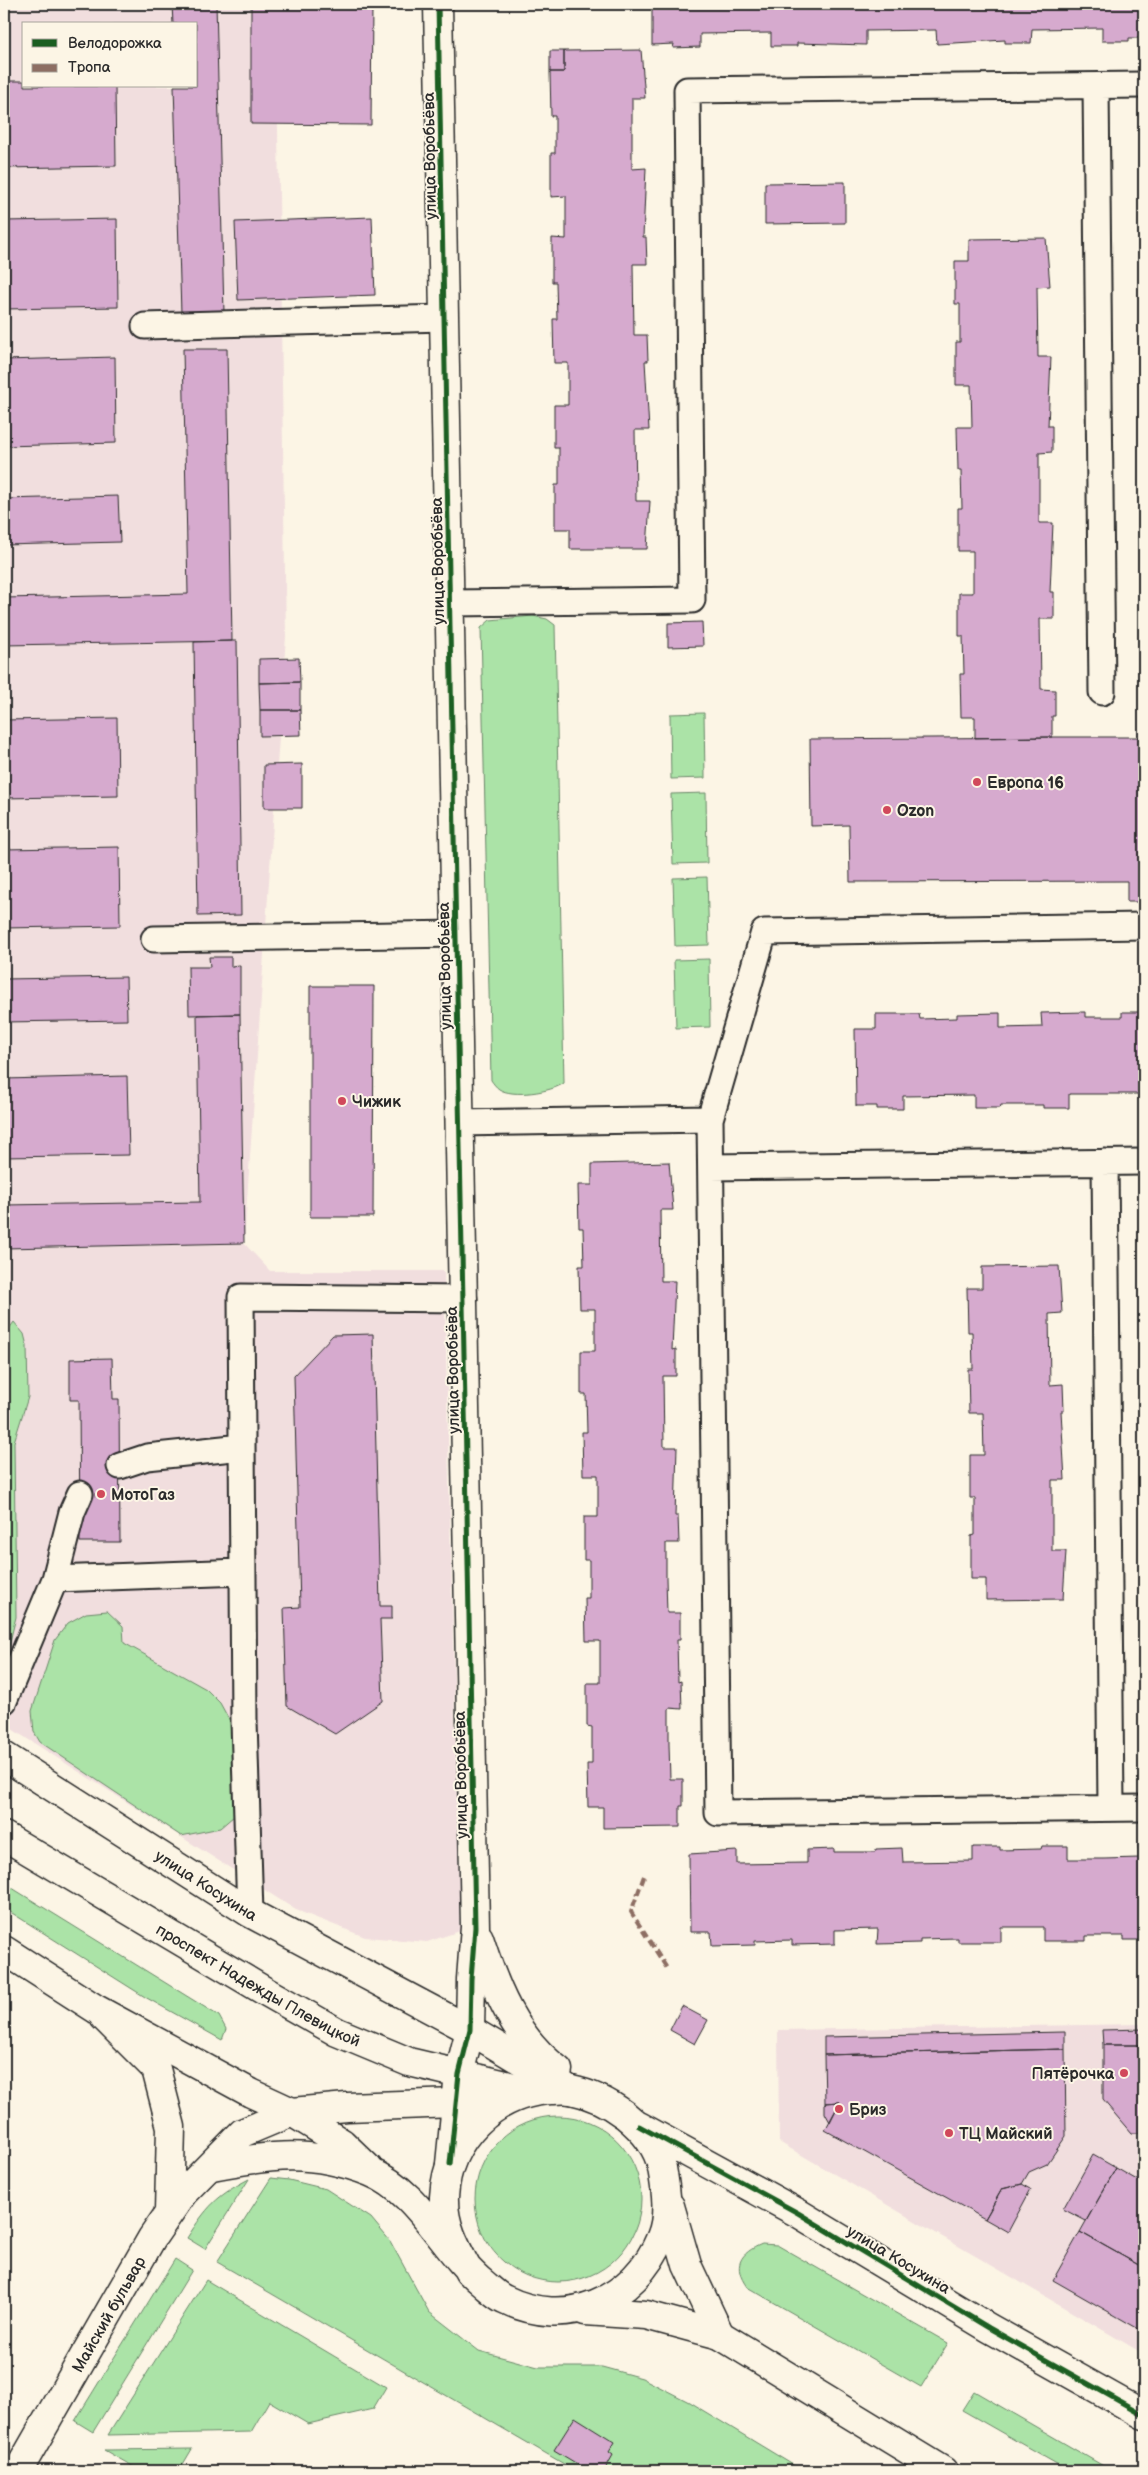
<svg xmlns="http://www.w3.org/2000/svg" width="1148" height="2475" font-family="'Balsamiq Sans',sans-serif">
	<style>
		.built { fill: #f1dede; fill-rule: evenodd }
		.green { fill: #abe3a7; stroke: #6b8769 }
		.building { fill: #d6aace; stroke: #2b2b2b }
		.lines { fill: none; stroke-linecap: round; stroke-linejoin: round }
		.lane-casing { stroke: #2b2b2b; stroke-width: 29 }
		.street-casing { stroke: #2b2b2b; stroke-width: 31 }
		.secondary-casing { stroke: #2b2b2b; stroke-width: 31 }
		.lane { stroke: #fcf5e5; stroke-width: 25 }
		.street { stroke: #fcf5e5; stroke-width: 28 }
		.secondary { stroke: #fcf5e5; stroke-width: 28 }
		.quiet { stroke: #8d6e63; stroke-width: 4; stroke-dasharray: 8 4; stroke-linecap: butt }
		.cycleway-casing { stroke: #fcf5e5; stroke-width: 8 }
		.cycleway { stroke: #1b5e20; stroke-width: 5 }
		.poi-dot { fill: #d1495b; stroke: #fcf5e5; stroke-width: 2 }
		.labels { text-anchor: middle; stroke-width: 4; stroke-linejoin: round; paint-order: stroke }
		.street-label { font-size: 16px; fill: #2b2b2b; stroke: #fcf5e5 }
		.poi-label { font-size: 16px; font-weight: bold; fill: #2b2b2b; stroke: #fcf5e5; text-anchor: start }
	</style>
	<rect width="100%" height="100%" fill="#fcf5e5"/>
	<filter id="ink" filterUnits="userSpaceOnUse"><feTurbulence type="fractalNoise" baseFrequency=".02" numOctaves="2"/><feDisplacementMap in="SourceGraphic" scale="10" xChannelSelector="R" yChannelSelector="G"/><feConvolveMatrix kernelMatrix="1 2 1 2 8 2 1 2 1" color-interpolation-filters="sRGB"/></filter>
	<g filter="url(#ink)">
		<path class="built" d="M4 4H276L286 636 244 1243 270 1271H444L460 1931 427 1942 365 1937 296 1910 4 1724ZM24 24H196V86H24Z
			M1144 2024V2354L779 2142 778 2030Z"/>
		<path class="green" d="M533 616 547 619 555 625 564 1083C552 1092 512 1098 499 1089 496 1087 493 1083 491 1080L481 628 490 620Z
			M704 713 705 778 671 779 670 714Z
			M706 793 707 863 673 864 671 794Z
			M707 877 709 945 675 946 673 878Z
			M709 959 710 1027 676 1028 674 960Z
			M14 1322 24 1334 27 1346 28 1397 14 1442 16 1617 4 1666V1352L5 1334Z
			M107 1611 123 1626 124 1643 206 1689 220 1703 232 1725 234 1816 220 1828 181 1836 40 1742 34 1732 32 1711 55 1640 68 1623 86 1613Z
			M4 1883 219 2016 226 2029 222 2040 145 1997 4 1908Z
			M475 2199a83 83 0 1 1 166 0a83 83 0 1 1-166 0Z
			M271 2178 289 2180 326 2189 371 2218 390 2241 429 2312 479 2351 538 2367H602L642 2378 689 2402 803 2471H576L217 2262Z
			M249 2179 205 2249 187 2238C207 2207 216 2196 249 2179Z
			M762 2244 777 2245 948 2343 921 2387 747 2287C732 2266 740 2253 762 2244Z
			M175 2259 192 2270 93 2432 75 2421Z
			M206 2280 386 2387 373 2409 308 2424 269 2401 251 2432 108 2435Z
			M974 2391 1112 2471H1069L962 2410Z
			M192 2449 179 2471H141L104 2450Z"/>
		<path class="building" d="M172 4H216L224 313H181L174 86H196V24H173Z
			M251 4H372L371 125 251 124Z
			M652 4H1144V38H1129V41H1102V28L1032 29 1031 43H1005V40L937 44 936 30 866 31V45L797 43V46H771V33L700 34V47L673 48 674 44 652 45Z
			M641 50 645 98H632V169L646 168 643 237H646L647 264H633L634 335H647L648 361H645L649 430H635L636 501H650L647 549H570V529H555V485H559V448H554V405H568V363H554L553 319H557L556 282H552V238L566 239V196L551 197V153H555V116H551L550 72H564V51Z
			M550 51H564V72H550Z
			M4 81H24V86H115L116 166 4 168Z
			M845 182V223L765 224V183Z
			M372 217 375 295 238 300 235 222Z
			M117 219 118 307 4 309V221Z
			M1046 238 1050 286 1037 287 1038 357H1051L1048 426H1052V452L1039 453V523H1053L1050 592H1054V619H1040L1041 689 1055 690V716H1052V737L975 738V717H961L960 674H964L963 636H959V593H973V551H958V508H962L961 470H958L957 427H972L971 385H956V342H960V304H955V261H969V239Z
			M183 349H227L232 641 4 645V598L188 594Z
			M115 357 116 443 4 446V360Z
			M118 496 120 542 4 545V499Z
			M702 622 703 646 668 647V623Z
			M232 641H237L241 915 198 916 194 642Z
			M299 658 300 682 259 683V659Z
			M300 682V710H260L259 683Z
			M260 710H300L301 735 260 736Z
			M117 718 118 796 4 798V720Z
			M1052 737H1144V902H1127V881L850 882 849 825 811 826 810 739Z
			M302 764V808H264V765Z
			M119 847 120 926 4 928V849Z
			M209 957H231V967L240 966V1014L189 1015 188 967H210Z
			M126 977 127 1020 4 1022V979Z
			M310 986H374L373 1217H310Z
			M1085 1012V1017H1122V1012H1144V1107H1140V1094H1069V1108H1043V1105H1001L1000 1108H974V1095L903 1096V1109H877V1106H856L855 1029H876V1014H919L920 1019 957 1018V1014L1000 1013V1028L1042 1027 1041 1013Z
			M240 1014 244 1243 4 1248V1205L200 1202 197 1015Z
			M127 1076 129 1155 4 1157V1079Z
			M669 1162 673 1210H660L661 1281H675L672 1350 676 1349V1376H663L664 1447H677L675 1516H678L679 1543H666V1578L667 1613H680V1640H677L678 1682 681 1681 682 1709 669 1708V1744L670 1779H683V1806H680V1827L603 1828V1807H588L587 1764H592V1727L587 1726V1683H600V1641H586L585 1598H589V1560H584V1517H598V1475H583L582 1432H587L586 1394H581V1351H595V1309H580L579 1266H584L583 1228H579L578 1185H592V1164Z
			M1059 1266 1062 1313 1049 1314 1050 1385 1063 1384 1064 1411H1061L1065 1480H1052V1551H1066L1063 1599 986 1600V1579H971V1536L975 1535V1498H970V1455H984L983 1413H969L968 1369H973L972 1332H968L967 1288H982V1267Z
			M373 1334 380 1606H392V1619H380L383 1701 335 1734 287 1706 284 1608 300 1607 294 1376 333 1335Z
			M112 1358 113 1399H119L120 1542H80L79 1400H70V1359Z
			M1138 1845H1144V1940H1124V1936H1086V1941H1043V1927H1001V1942H958V1938L920 1939V1943L877 1944 878 1929 835 1930V1944L792 1945V1940L755 1941V1945L712 1946 711 1932H690L689 1854 737 1851V1864L807 1863V1850L834 1849V1852H876V1849L902 1848 903 1862 973 1861V1847H1000V1850L1041 1849 1042 1846H1068V1859H1104L1139 1858Z
			M682 2006 708 2020 695 2044 670 2030Z
			M1144 2029V2045H1103L1102 2030Z
			M1065 2032V2049L824 2055V2037Z
			M1103 2045H1144V2133H1131L1103 2100Z
			M1065 2049 1066 2136 1047 2164 1029 2172 1022 2184 1002 2189 985 2219 825 2130 840 2102 825 2103 824 2055Z
			M840 2102 830 2122 825 2113V2103Z
			M1093 2155 1116 2168 1086 2221 1063 2209Z
			M1116 2168 1144 2184V2268L1080 2232Z
			M1022 2184 1031 2189 1008 2232 985 2219 1002 2189Z
			M1080 2232 1144 2268V2332L1053 2280Z
			M575 2417 615 2442 609 2452 613 2455 604 2471H589L554 2450Z
			M272 2464 285 2471H267Z
			M302 2465 312 2471H298Z"/>
		<g class="lines">
			<defs>
				<path id="lane" d="M1096 86 1102 692
					M145 326 444 318
					M450 603 692 600 687 90 1144 85
					M1144 926 764 932 710 1119 718 1813 1144 1808
					M154 939 456 934
					M460 1123 710 1119
					M1105 1162 1111 1808
					M711 1167 1144 1162
					M120 1466 147 1457 242 1447
					M55 1579 72 1512 80 1494
					M4 1701 55 1579 242 1572
					M250 1913 244 1721 241 1297 464 1299"/>
				<g id="street">
					<path d="M438 4 475 1927 471 1979 470 2030 459 2074 450 2164"/>
					<path id="s1" d="M4 1756 250 1913 470 2030 570 2090"/>
					<path d="M479 1938C495 1988 514 2037 558 2070"/>
					<path d="M104 2017 156 2069 171 2127 169 2212"/>
					<path d="M639 2126 798 2213 989 2328 1144 2415"/>
				</g>
				<g id="secondary">
					<path id="s2" d="M4 1836 263 1990 337 2032 409 2062 531 2091"/>
					<path d="M4 1950 96 2009 251 2093 292 2112 342 2143 368 2168"/>
					<path d="M212 2166C272 2155 311 2149 370 2172 420 2192 443 2251 484 2284 490 2289 497 2296 504 2299 566 2330 635 2301 661 2237 670 2216 666 2190 662 2168 658 2147 641 2128 625 2115 609 2103 592 2094 571 2090 565 2089 558 2090 551 2090 494 2093 447 2138 444 2197 443 2225 456 2248 469 2272"/>
					<path d="M670 2206 687 2265 720 2335"/>
					<path d="M585 2311 646 2315 720 2335 943 2471"/>
					<path id="s3" d="M18 2471 152 2238 183 2193 242 2133 292 2112 347 2107 455 2103 498 2105"/>
				</g>
			</defs>
			<use href="#lane" class="lane-casing"/>
			<use href="#street" class="street-casing"/>
			<use href="#secondary" class="secondary-casing"/>
			<use href="#lane" class="lane"/>
			<use href="#street" class="street"/>
			<use href="#secondary" class="secondary"/>
			<path class="quiet" d="M644 1876 631 1912 668 1970"/>
			<defs>
				<path id="cycleway" d="M438 4 475 1927 471 1979 470 2030 459 2074 450 2164
					M639 2126 798 2213 989 2328 1144 2415"/>
			</defs>
			<use href="#cycleway" class="cycleway-casing"/>
			<use href="#cycleway" class="cycleway"/>
		</g>
	</g>
	<g class="poi-dot">
		<circle cx="977" cy="782" r="5"/>
		<circle cx="887" cy="810" r="5"/>
		<circle cx="342" cy="1101" r="5"/>
		<circle cx="101" cy="1494" r="5"/>
		<circle cx="1124" cy="2073" r="5"/>
		<circle cx="839" cy="2109" r="5"/>
		<circle cx="949" cy="2133" r="5"/>
	</g>
	<g class="labels">
		<g class="street-label">
			<text transform="translate(429 156) rotate(-91)" y="6">улица Воробьёва</text>
			<text transform="translate(437 561) rotate(-91)" y="6">улица Воробьёва</text>
			<text transform="translate(444 966) rotate(-91)" y="6">улица Воробьёва</text>
			<text transform="translate(452 1370) rotate(-91)" y="6">улица Воробьёва</text>
			<text transform="translate(460 1775) rotate(-91)" y="6">улица Воробьёва</text>
			<text dy="6" stroke="none"><textPath href="#s1" startOffset="240">улица Косухина</textPath></text>
			<text dy="6" stroke="none"><textPath href="#s2" startOffset="295">проспект Надежды Плевицкой</textPath></text>
			<text transform="translate(899 2259) rotate(31)" y="6">улица Косухина</text>
			<text dy="6" stroke="none"><textPath href="#s3" startOffset="181">Майский бульвар</textPath></text>
		</g>
		<g class="poi-label">
			<text x="987" y="788">Европа 16</text>
			<text x="897" y="816">Ozon</text>
			<text x="352" y="1107">Чижик</text>
			<text x="111" y="1500">МотоГаз</text>
			<text x="1114" y="2079" text-anchor="end">Пятёрочка</text>
			<text x="849" y="2115">Бриз</text>
			<text x="959" y="2139">ТЦ Майский</text>
		</g>
	</g>
	<rect width="1148" height="2475" fill="none" stroke="#fcf5e5" stroke-width="20"/>
	<rect x="10" y="10" width="1128" height="2455" fill="none" stroke="#2b2b2b" stroke-width="2" filter="url(#ink)"/>
	<rect x="22" y="22" width="175" height="65" fill="#fcf5e5" stroke="#a8a49b"/>
	<rect x="32" y="39" width="25" height="8" fill="#1b5e20" stroke="#a8a49b"/>
	<text x="68" y="48" font-size="15" fill="#2b2b2b">Велодорожка</text>
	<rect x="32" y="64" width="25" height="8" fill="#8d6e63" stroke="#a8a49b"/>
	<text x="68" y="72" font-size="15" fill="#2b2b2b">Тропа</text>
</svg>
